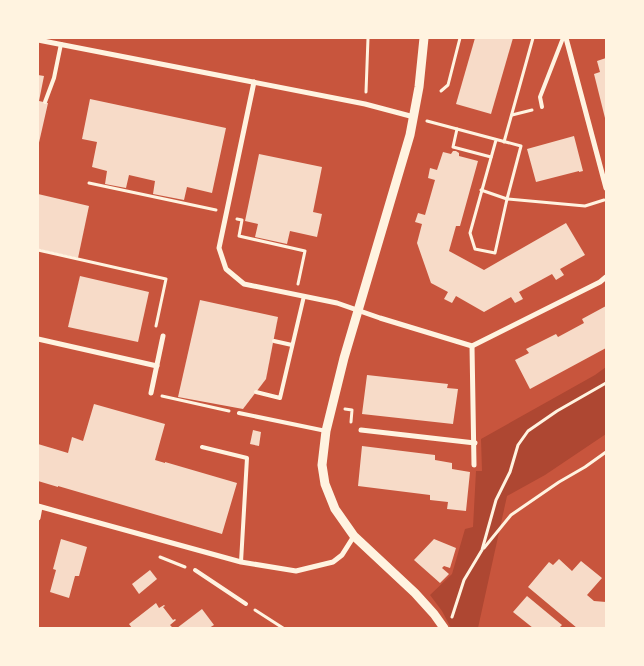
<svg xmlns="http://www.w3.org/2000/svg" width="644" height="666" font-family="'Nunito Sans',sans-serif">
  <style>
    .green { fill: #ae4732 }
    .building { fill: #f7dbc8 }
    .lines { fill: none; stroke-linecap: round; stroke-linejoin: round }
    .path { stroke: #fff3e0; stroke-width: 3 }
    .service { stroke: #fff3e0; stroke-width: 4 }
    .minor { stroke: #fff3e0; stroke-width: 5 }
    .tertiary { stroke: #fff3e0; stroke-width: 9 }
  </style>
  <rect width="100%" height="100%" fill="#c8553d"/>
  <path class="green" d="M606,367V434L545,475L507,496L478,628H451L442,611L430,595L452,574L465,529L473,527L476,471H482L481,439L595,375Z"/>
  <g class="building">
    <path d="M475,38H513L491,114L456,104Z"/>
    <path d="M606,58V122L594,74L600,72L597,61Z"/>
    <path d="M38,75L44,76L39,101L48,103L38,147Z"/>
    <path d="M90,99L226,128L212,193L187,187L184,200L153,194L155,181L129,175L126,188L105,184L107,171L92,167L97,142L82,139Z"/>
    <path d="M574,136L583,171L579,172V171L536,182L527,149Z"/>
    <path d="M453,151H456L459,153V156L478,161L460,226H456L449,251L484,270L566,223L585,255L560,269L564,275L556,280L552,274L519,292L523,299L515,303L511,297L484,312L456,296L452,303L444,299L448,292L431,283L417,243L422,224L415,222L418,213L425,215L435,180L428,178L430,168L437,170L443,152L451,154Z"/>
    <path d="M259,154L322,167L313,212L322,214L317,237L290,231L287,244L255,237L258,224L245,221Z"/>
    <path d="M38,194L89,206L78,258L38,249Z"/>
    <path d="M80,276L149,292L138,342L68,327Z"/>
    <path d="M200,300L278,317L266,379L243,409L178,397Z"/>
    <path d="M606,306V348L530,389L515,360L529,353L526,349L556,334L558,337L584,323L582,319Z"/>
    <path d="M367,375L448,384L447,388L458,389L453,424L362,414Z"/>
    <path d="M94,404L165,424L155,460L165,463V462L237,483L222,534L58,486V487L38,481V444L68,453L72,437L83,441Z"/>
    <path d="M253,430L261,432L259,446L250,444Z"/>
    <path d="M362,446L435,455V460L452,463V469L470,472L466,511L447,509L448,502L430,500V495L358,486Z"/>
    <path d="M61,539L87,547L79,576H75L69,598L50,592L56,570L53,569Z"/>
    <path d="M434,539L456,548L450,568L444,566L442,568L449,574L440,583L414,560Z"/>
    <path d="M559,559L572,571L581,561L602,578L587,595L594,601L606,602V628H577L528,587L549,562L553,565Z"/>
    <path d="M150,570L157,579L139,594L132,584Z"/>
    <path d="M527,596L562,625L559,628H533L513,612Z"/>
    <path d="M156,603L159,608L164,605L165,606L163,607L173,620L175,619L176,620L170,625L173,628H132L129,624Z"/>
    <path d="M202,609L214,625L209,628H177Z"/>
  </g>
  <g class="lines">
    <g class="path">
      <path d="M441,91L448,85L460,38"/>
      <path d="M366,92L368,38"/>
      <path d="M512,115L532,110"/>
      <path d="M427,121L521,146L507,199L495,253L475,249L470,233L496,140"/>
      <path d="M457,129L453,147L491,157"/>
      <path d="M504,142L533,38"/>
      <path d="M89,183L216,210"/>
      <path d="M481,190L507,199L585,206L604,200"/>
      <path d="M237,219L242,220L239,236L305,251L298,284"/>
      <path d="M38,250L166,279L156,326"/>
      <path d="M162,396L229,411"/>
      <path d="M345,409L352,410L351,422"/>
      <path d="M484,548L511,515L559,482L585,467L606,452"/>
      <path d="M160,557L185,567"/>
      <path d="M255,610L283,628"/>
      <path d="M452,617L464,580L482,550L496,500L510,472L518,445L528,431L557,411L606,383"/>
    </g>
    <g class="service">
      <path d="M45,102L54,78L61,44"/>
      <path d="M542,107L540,97L563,38"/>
      <path d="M274,341L292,345"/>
      <path d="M256,392L280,398L304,296"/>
      <path d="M239,413L326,431"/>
      <path d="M202,447L247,458L241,562"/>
      <path d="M195,570L246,604"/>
    </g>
    <g class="minor">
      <path d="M566,38L606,188"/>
      <path d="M38,40L365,104L414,117"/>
      <path d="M254,82L219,248L226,269L244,284L337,303L380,318L472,346L600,282L606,277"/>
      <path d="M38,339L157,366"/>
      <path d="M472,346L474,465"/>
      <path d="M151,393L163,336"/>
      <path d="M361,430L475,443"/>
      <path d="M38,506L241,562L296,571L333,562L342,555L354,536"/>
      <path d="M38,518L40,507"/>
    </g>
    <path class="tertiary" d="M424,38L419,87L410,135L344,358L326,431L322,465L325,484L335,509L354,536L415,593L434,614L444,628"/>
  </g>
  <rect width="644" height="666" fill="none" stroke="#fff3e0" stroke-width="78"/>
</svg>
